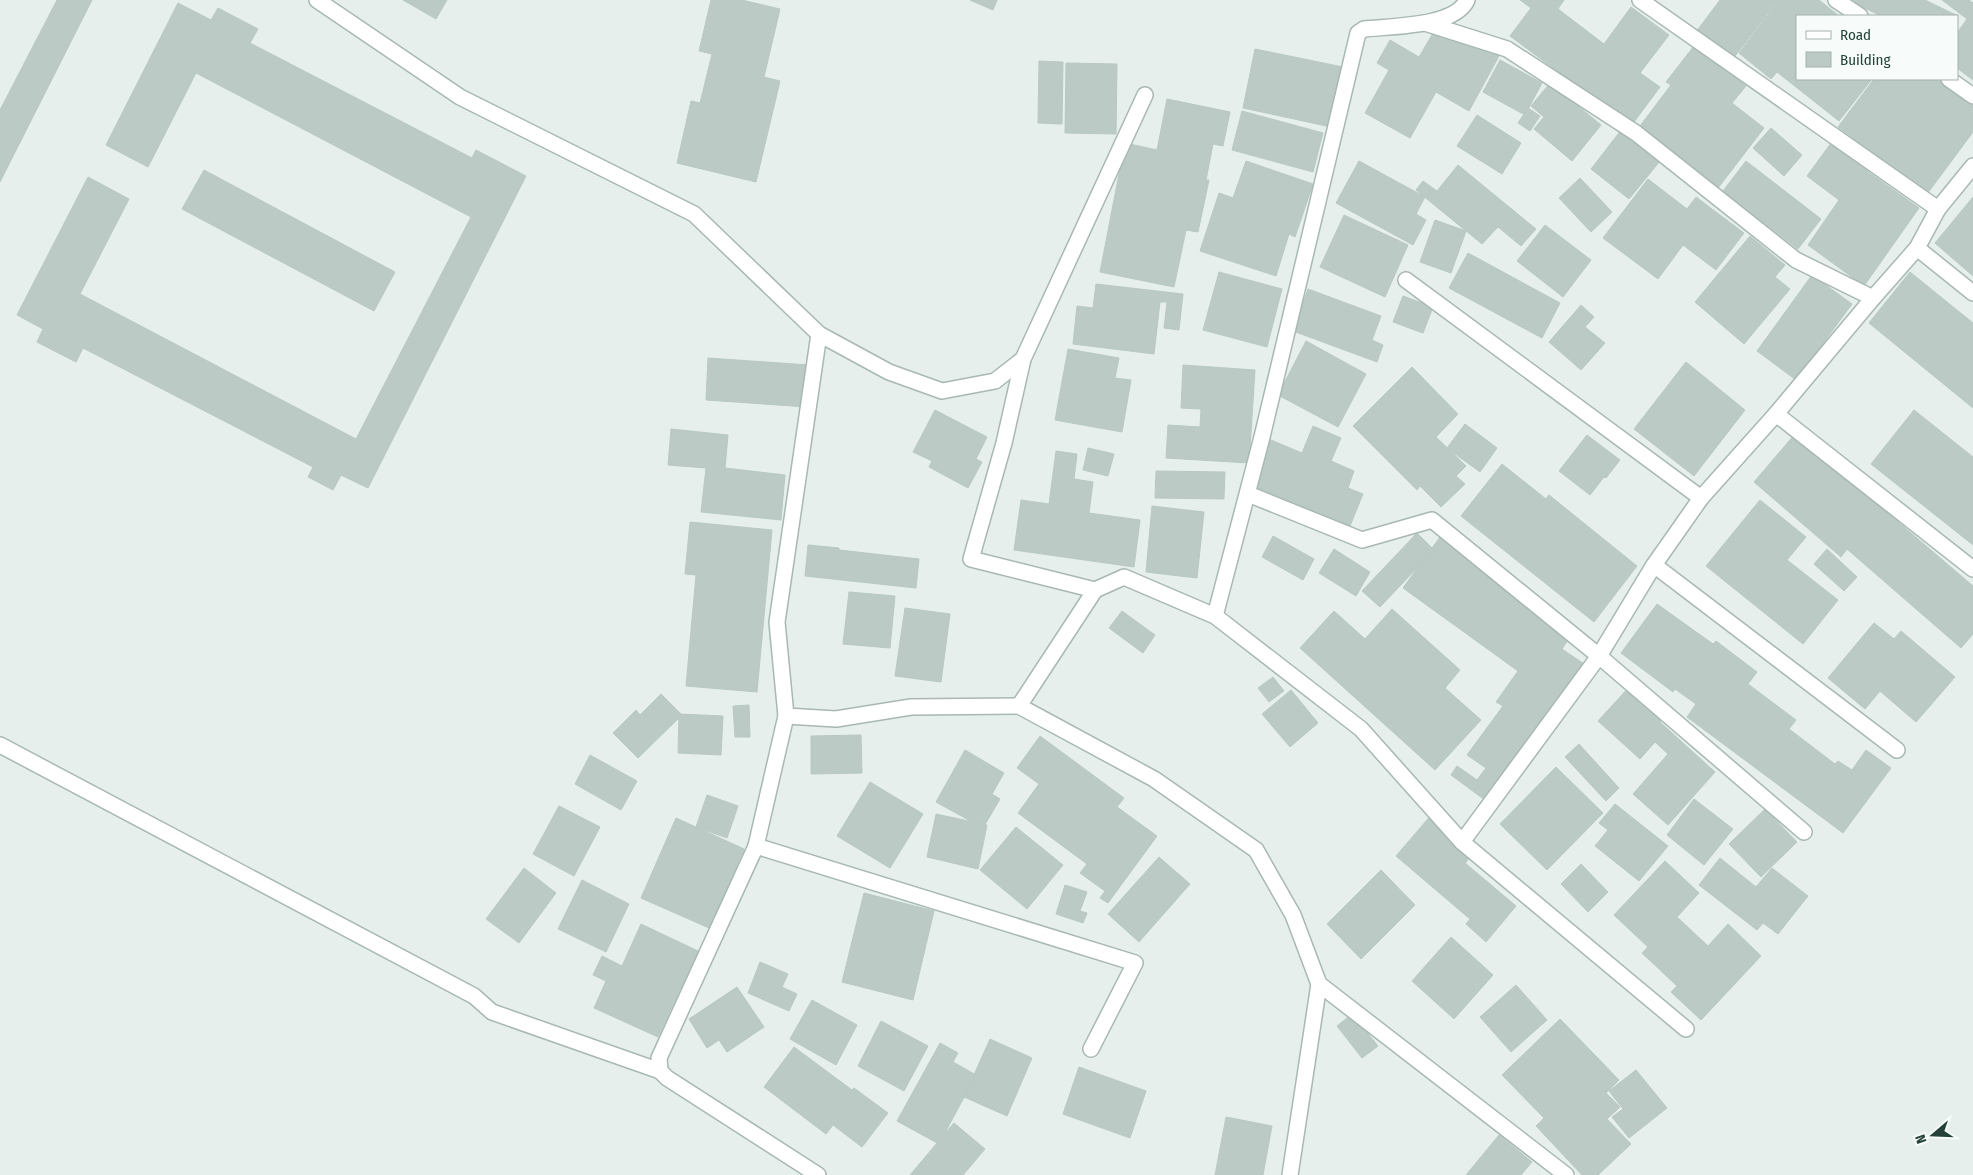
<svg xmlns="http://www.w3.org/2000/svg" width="1973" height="1175" font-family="'Fira Sans Condensed',sans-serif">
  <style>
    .building { fill: #bbcac4; stroke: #b8c9c2 }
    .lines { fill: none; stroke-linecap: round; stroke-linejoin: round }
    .minor-casing { stroke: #a8b8b2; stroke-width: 18 }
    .minor { stroke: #fff; stroke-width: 15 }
  </style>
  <rect width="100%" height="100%" fill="#e6efeb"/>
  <g class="building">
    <path d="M57,0H92L0,182V110Z"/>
    <path d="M403,0H447L436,19Z"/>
    <path d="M711,0H742L780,9L764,77L780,81L756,182L677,163L691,101L700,103L712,54L699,51Z"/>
    <path d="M970,0H997L993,10Z"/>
    <path d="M1520,0H1564L1558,9L1604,44L1631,7L1669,35L1640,73L1660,87L1631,126L1510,36L1531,8Z"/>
    <path d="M1720,0H1778L1732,60L1696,32Z"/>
    <path d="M1779,0H1819L1839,16H1797V79H1872L1839,121L1777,72L1771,79L1739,53Z"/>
    <path d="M1854,0H1925L1958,16L1957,19V16H1881L1853,2Z"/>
    <path d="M1942,0H1969L1973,3V80L1957,68V33L1967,19Z"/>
    <path d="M178,3L211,20L218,8L258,29L250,43L472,158L476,150L526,176L368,488L341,475L333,490L308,477L313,467L83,348L76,362L37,342L43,329L17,315L88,177L129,199L80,294L356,439L471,217L196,73L148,167L106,145Z"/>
    <path d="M1439,23L1499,56L1469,111L1436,92L1410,138L1365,113L1389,70L1377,63L1390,40L1419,57Z"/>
    <path d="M1694,46L1746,86L1732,103L1764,128L1715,192L1671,158L1675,153L1640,126L1671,85L1666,82Z"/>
    <path d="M1255,49L1343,67L1331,127L1243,108Z"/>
    <path d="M1500,60L1542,83L1525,115L1483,92Z"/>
    <path d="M1039,61L1063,62L1062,124L1038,123Z"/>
    <path d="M1066,63L1117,64L1116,134L1065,133Z"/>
    <path d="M1874,79H1937L1973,106V132L1927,194L1838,127Z"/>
    <path d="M1550,83L1601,125L1572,161L1534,129L1544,117L1531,106Z"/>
    <path d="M1167,99L1230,112L1223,146L1213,144L1206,180H1209L1198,232L1186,230L1174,287L1100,272L1125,143L1157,150Z"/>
    <path d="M1528,108L1540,116L1530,131L1518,123Z"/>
    <path d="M1242,111L1323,133L1313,172L1232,150Z"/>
    <path d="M1477,115L1521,143L1502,174L1457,146Z"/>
    <path d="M1771,128L1802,155L1784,176L1753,148Z"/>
    <path d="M1622,129L1660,161L1629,199L1591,169Z"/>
    <path d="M1834,139L1871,166L1867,171L1919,208L1864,286L1808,245L1839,200L1807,176Z"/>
    <path d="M1246,161L1313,184L1295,237L1289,234L1276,276L1200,251L1219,193L1233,198Z"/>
    <path d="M1359,161L1425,197L1416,214L1426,220L1413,245L1336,203Z"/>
    <path d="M1746,161L1821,219L1798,249L1723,191Z"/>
    <path d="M1458,165L1536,229L1521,246L1498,227L1482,244L1416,190L1423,181L1437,191Z"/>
    <path d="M204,170L395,272L374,311L182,209Z"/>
    <path d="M1580,178L1612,212L1591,232L1559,198Z"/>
    <path d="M1648,179L1687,209L1696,197L1744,233L1716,270L1683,245L1658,279L1603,238Z"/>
    <path d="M1973,197V276L1935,243Z"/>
    <path d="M1344,215L1408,245L1385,297L1320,267Z"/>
    <path d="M1435,220L1466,231L1451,273L1420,262Z"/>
    <path d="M1545,225L1591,260L1563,297L1517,261Z"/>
    <path d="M1750,236L1785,265L1775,277L1790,289L1744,344L1695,302Z"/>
    <path d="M1468,253L1560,303L1542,338L1449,288Z"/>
    <path d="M1219,272L1282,289L1267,347L1203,330Z"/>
    <path d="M1910,272L1973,323V408L1869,323Z"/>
    <path d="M1812,275L1852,304L1796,380L1757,351Z"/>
    <path d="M1096,284L1183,294L1179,330L1164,328L1167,302H1160L1154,354L1073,344L1077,306L1093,308Z"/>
    <path d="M1308,289L1381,316L1372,340L1383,345L1377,362L1293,331Z"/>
    <path d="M1403,296L1433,307L1423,333L1393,322Z"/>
    <path d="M1581,305L1594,317L1585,327L1605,343L1581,370L1549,342Z"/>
    <path d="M1306,341L1366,374L1338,427L1278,395Z"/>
    <path d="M1068,349L1119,358L1115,378L1131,380L1122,432L1055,420Z"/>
    <path d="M708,358L809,365L807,407L706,400Z"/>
    <path d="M1686,362L1745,410L1694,476L1634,429Z"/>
    <path d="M1183,365L1255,370L1249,463L1166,458L1168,425L1200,427L1201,409L1181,408Z"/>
    <path d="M1412,367L1458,414L1436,437L1466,466L1456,476L1465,484L1441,507L1420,486L1417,490L1353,426Z"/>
    <path d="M935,410L987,437L976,459L982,462L968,488L929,467L932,461L913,452Z"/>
    <path d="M1914,410L1973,457V545L1871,464Z"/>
    <path d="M1465,424L1497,448L1480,472L1447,448Z"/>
    <path d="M1313,426L1341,438L1331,461L1354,471L1348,488L1363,494L1350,526L1252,486L1271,440L1302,453Z"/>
    <path d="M671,429L728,435L725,468L785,475L781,520L701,512L706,468L668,465Z"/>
    <path d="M1795,434L1973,586V634L1961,648L1847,549L1841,557L1754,482Z"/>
    <path d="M1587,435L1620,460L1606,478L1604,477L1590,495L1559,471Z"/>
    <path d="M1088,448L1114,454L1108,476L1083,470Z"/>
    <path d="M1056,451L1077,454L1074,479L1093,482L1089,513L1140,520L1134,567L1014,550L1021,500L1049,504Z"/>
    <path d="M1502,464L1546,499L1549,495L1637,566L1594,622L1461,516Z"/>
    <path d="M1156,471L1225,472L1224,499L1155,498Z"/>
    <path d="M1760,500L1806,537L1787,560L1838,600L1803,644L1706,566Z"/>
    <path d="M1152,506L1204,512L1197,578L1146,572Z"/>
    <path d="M690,522L772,530L757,692L686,686L696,575L685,574Z"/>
    <path d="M1417,533L1434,550L1380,607L1362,591Z"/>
    <path d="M1273,536L1314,559L1303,580L1262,557Z"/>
    <path d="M1440,537L1519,594L1571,635L1562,649L1587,666L1489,803L1451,775L1457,766L1477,780L1486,768L1467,755L1503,706L1496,702L1518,671L1403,588Z"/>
    <path d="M808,545L839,548V550L919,559L916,588L805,576Z"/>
    <path d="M1334,549L1370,572L1356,596L1319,573Z"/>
    <path d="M1827,549L1857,577L1844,591L1814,564Z"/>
    <path d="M849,592L895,596L890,648L843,644Z"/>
    <path d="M1657,604L1713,644L1716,641L1757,672L1748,684L1796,720L1789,729L1835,764L1838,761L1852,770L1866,750L1891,768L1843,833L1687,717L1696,704L1675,689L1673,692L1621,653Z"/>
    <path d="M905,608L950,614L941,682L895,676Z"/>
    <path d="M1392,609L1460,670L1445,688L1481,720L1435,770L1300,648L1334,611L1365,639Z"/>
    <path d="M1122,611L1155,635L1143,653L1109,628Z"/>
    <path d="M1874,623L1894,639L1901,631L1955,677L1916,722L1880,691L1865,709L1828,678Z"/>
    <path d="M1273,677L1284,691L1269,702L1258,688Z"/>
    <path d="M1631,685L1666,716L1660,722L1715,772L1668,825L1633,794L1668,754L1655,742L1640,759L1598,721Z"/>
    <path d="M1291,690L1318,723L1290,747L1262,714Z"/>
    <path d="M661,694L682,715L638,758L613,733L636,710L640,715Z"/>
    <path d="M749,705L750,737H735L733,706Z"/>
    <path d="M679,714L723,716L721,755L678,753Z"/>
    <path d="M861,735L862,773L811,774V736Z"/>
    <path d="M1040,736L1124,798L1117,807L1157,836L1108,903L1100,898L1105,891L1080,873L1087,864L1018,813L1039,784L1017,768Z"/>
    <path d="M1579,744L1619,788L1606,801L1565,757Z"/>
    <path d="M965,750L1004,773L992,794L1000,799L983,828L936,802Z"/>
    <path d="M590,755L637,781L621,810L575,784Z"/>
    <path d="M1556,767L1603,813L1547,870L1500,824Z"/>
    <path d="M870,782L923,814L890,868L837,836Z"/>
    <path d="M707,795L738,806L727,838L696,827Z"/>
    <path d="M1694,799L1733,829L1704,865L1667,835Z"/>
    <path d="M1615,804L1668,846L1639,881L1595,846L1608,830L1599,823Z"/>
    <path d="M559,806L600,827L574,876L533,854Z"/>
    <path d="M1765,809L1797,842L1761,877L1729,844Z"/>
    <path d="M1433,813L1476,850L1465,863L1516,906L1486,942L1466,924L1470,919L1396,856Z"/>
    <path d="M936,814L987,825L978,869L927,857Z"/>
    <path d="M676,818L744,849L709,928L641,898Z"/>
    <path d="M1016,827L1063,865L1027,909L980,870Z"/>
    <path d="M1159,857L1190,884L1139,942L1108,914Z"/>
    <path d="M1720,858L1756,887L1772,868L1808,896L1778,934L1763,923L1757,930L1699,885Z"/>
    <path d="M1665,861L1699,893L1677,917L1708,946L1728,924L1761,956L1701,1020L1671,992L1677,986L1642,953L1648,947L1614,915Z"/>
    <path d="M1581,864L1608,892L1588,912L1561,884Z"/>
    <path d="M524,868L556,893L519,943L486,919Z"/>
    <path d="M1381,870L1415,905L1361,959L1327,924Z"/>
    <path d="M582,880L629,904L606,952L558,929Z"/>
    <path d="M1065,885L1087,892L1080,911L1087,913L1083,923L1056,914Z"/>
    <path d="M864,893L934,911L913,1000L842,982Z"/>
    <path d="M641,924L698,951L658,1037L594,1008L606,981L593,975L602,956L622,966Z"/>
    <path d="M1451,937L1493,975L1454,1019L1412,981Z"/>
    <path d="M760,962L788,974L782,987L797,994L789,1011L748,993Z"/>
    <path d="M1516,985L1547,1020L1511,1052L1480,1017Z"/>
    <path d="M737,987L764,1027L727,1052L719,1040L707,1048L689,1019Z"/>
    <path d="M812,1000L857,1025L836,1065L790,1039Z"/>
    <path d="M1352,1014L1378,1046L1362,1058L1337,1026Z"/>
    <path d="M1560,1019L1619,1080L1606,1093L1620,1107L1607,1119L1631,1144L1598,1175H1582L1536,1126L1544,1118L1502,1075Z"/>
    <path d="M881,1021L928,1046L904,1091L858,1066Z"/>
    <path d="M990,1039L1032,1058L1007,1116L964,1097Z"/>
    <path d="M940,1043L958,1053L953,1062L976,1075L939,1144L897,1121Z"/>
    <path d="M794,1047L852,1090L854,1088L888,1113L862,1147L833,1125L826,1134L764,1087Z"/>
    <path d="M1079,1067L1146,1091L1130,1138L1063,1114Z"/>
    <path d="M1636,1070L1667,1108L1629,1138L1612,1117L1623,1109L1609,1091Z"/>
    <path d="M1226,1117L1272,1126L1263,1175H1215Z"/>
    <path d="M954,1123L985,1149L963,1175H910Z"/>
    <path d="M1499,1135L1532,1162L1521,1175H1466Z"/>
  </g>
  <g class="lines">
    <defs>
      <g id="minor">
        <path d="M317,0L460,97L694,214L819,334L889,372L942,391L995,381L1023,359L1145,95"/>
        <path d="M1640,0L1938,209"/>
        <path d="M1836,0L1860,16"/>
        <path d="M1425,23L1507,49L1636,133L1796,260L1873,298"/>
        <path d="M1949,79L1973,96"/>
        <path d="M1917,248L1973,293"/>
        <path d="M1406,280L1701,498"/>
        <path d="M819,334L777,622L786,716L836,719L911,707L1019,706"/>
        <path d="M1023,359L1004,443L971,559L1095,590"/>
        <path d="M1776,414L1973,569"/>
        <path d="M1248,494L1362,540L1432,520L1599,656L1804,832"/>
        <path d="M1654,565L1897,750"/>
        <path d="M1215,616L1262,437L1358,33L1364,29C1391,26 1455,27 1467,0"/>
        <path d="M786,716L756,846L659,1058L660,1071L667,1078L818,1175"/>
        <path d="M0,745L474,996L492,1012L660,1071"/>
        <path d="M1462,842L1599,656L1654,565L1701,498L1776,414L1873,298L1917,248L1938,209L1973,166"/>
        <path d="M756,846L1135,963L1091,1049"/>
        <path d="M1290,1175L1319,984"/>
        <path d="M1566,1175L1319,984L1293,915L1256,850L1154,779L1019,706L1095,590L1124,577L1215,616L1361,729L1462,842L1686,1029"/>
      </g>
    </defs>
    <use href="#minor" class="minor-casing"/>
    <use href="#minor" class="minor"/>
  </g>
  <rect x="1796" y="15" width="162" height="65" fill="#f7fbf9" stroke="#a3b1ad"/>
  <rect x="1806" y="31" width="25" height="8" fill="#ffffff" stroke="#a3b1ad"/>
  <text x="1840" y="40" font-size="15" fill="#24423a">Road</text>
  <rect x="1806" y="52" width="25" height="15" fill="#bbcac4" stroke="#a3b1ad"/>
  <text x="1840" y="65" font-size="15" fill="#24423a">Building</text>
  <g transform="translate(1933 1135) rotate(251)" stroke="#f7fbf9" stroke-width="4" paint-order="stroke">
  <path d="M0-4L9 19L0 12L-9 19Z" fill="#24423a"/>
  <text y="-8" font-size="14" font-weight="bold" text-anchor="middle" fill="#24423a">N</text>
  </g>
</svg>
